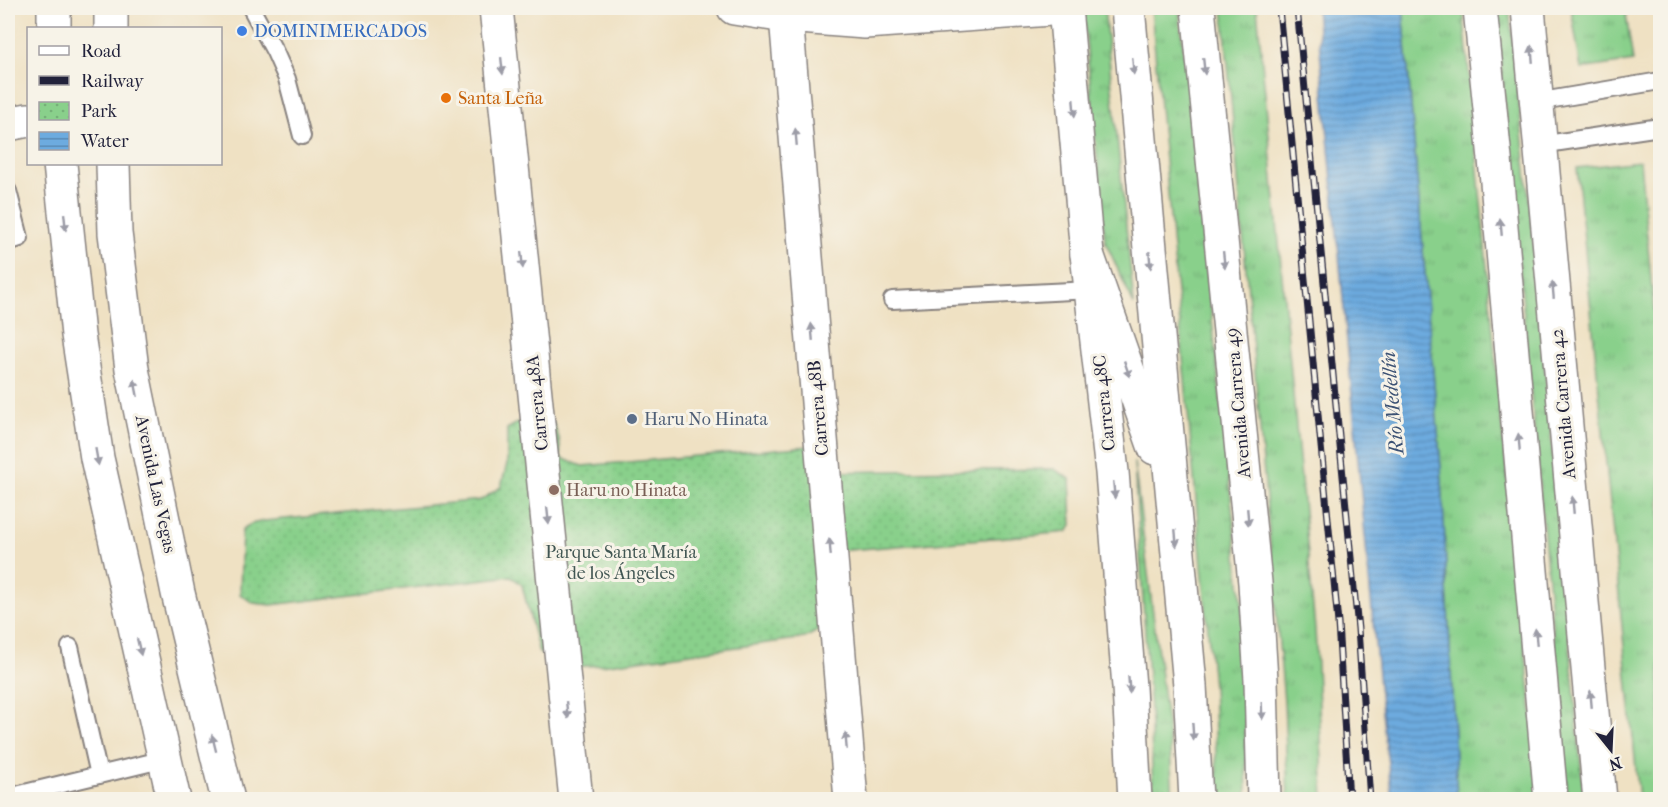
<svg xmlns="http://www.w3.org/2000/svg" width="1668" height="807" font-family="'IM FELL French Canon',serif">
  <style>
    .grass { fill: url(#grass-tufts); stroke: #567963; stroke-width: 1.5 }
    .park { fill: url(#park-dots); stroke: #567963; stroke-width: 1.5 }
    .water { fill: url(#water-rules); stroke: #48668d; stroke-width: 1.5 }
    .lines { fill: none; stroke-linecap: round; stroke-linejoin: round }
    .service-casing { stroke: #88827f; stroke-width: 20 }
    .minor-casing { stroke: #88827f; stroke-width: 36 }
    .primary-casing { stroke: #88827f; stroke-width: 36 }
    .trunk-casing { stroke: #88827f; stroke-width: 36 }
    .service { stroke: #fff; stroke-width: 16 }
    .minor { stroke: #fff; stroke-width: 33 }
    .primary { stroke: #fff; stroke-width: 33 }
    .trunk { stroke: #fff; stroke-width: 33 }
    .rail-casing { stroke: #22223b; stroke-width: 7 }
    .rail { stroke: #f7f3e8; stroke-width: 4.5; stroke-dasharray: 14; stroke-linecap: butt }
    .oneway { fill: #9c9ca7 }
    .shop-dot { fill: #3f7fe0; stroke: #f7f3e8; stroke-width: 2 }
    .food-dot { fill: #e8710a; stroke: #f7f3e8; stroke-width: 2 }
    .service-dot { fill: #5c6f8a; stroke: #f7f3e8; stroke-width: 2 }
    .education-dot { fill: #8d6e63; stroke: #f7f3e8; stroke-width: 2 }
    .labels { text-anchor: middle; stroke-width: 6; stroke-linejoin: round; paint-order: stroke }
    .shop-label { font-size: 18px; fill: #366cbe; stroke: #f7f3e8; text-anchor: start }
    .food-label { font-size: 18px; fill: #c56008; stroke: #f7f3e8; text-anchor: start }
    .street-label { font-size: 18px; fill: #22223b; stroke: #f7f3e8 }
    .service-label { font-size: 18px; fill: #4e5e75; stroke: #f7f3e8; text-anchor: start }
    .education-label { font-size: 18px; fill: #785e54; stroke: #f7f3e8; text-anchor: start }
    .park-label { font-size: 18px; fill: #415653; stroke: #f7f3e8 }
    .water-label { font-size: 20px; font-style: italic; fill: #3c5274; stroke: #f7f3e8 }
  </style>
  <defs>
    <pattern id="grass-tufts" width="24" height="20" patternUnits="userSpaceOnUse" patternTransform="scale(1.5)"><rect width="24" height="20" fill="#89d08b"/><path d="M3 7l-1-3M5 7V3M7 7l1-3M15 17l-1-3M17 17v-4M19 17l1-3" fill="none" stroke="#76b279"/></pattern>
    <pattern id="park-dots" width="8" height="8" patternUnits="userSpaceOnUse" patternTransform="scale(1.5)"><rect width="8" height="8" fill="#89d08b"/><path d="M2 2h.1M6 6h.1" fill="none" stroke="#76b279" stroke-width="1.8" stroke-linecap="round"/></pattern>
    <pattern id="water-rules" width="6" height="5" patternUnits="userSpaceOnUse" patternTransform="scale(1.5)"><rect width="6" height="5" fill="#6dabdf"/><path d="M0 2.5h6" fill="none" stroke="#598bb6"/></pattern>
  </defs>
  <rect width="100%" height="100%" fill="#f7f3e8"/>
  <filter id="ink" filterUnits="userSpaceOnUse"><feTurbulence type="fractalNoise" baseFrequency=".0167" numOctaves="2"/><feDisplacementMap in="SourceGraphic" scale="12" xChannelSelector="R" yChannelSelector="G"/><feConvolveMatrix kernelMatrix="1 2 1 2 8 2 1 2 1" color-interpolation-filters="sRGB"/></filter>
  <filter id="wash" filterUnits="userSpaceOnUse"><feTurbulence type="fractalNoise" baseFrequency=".008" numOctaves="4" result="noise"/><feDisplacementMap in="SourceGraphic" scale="24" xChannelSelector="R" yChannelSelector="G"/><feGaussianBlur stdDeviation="1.35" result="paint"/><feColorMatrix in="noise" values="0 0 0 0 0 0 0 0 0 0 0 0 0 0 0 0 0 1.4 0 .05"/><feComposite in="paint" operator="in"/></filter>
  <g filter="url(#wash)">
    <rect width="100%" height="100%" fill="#efe1c3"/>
    <g class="grass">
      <path d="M1083,8H1104L1134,305L1105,241Z"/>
      <path d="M1151,8H1179L1242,602L1247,799H1218L1213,686Z"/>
      <path d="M1223,8H1257L1315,629L1324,799H1288L1284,701Z"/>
      <path d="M1403,8H1463L1500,409L1541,799H1457L1442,480Z"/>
      <path d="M1496,8H1509L1532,228L1584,799H1568Z"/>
      <path d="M1571,8H1625L1633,61L1581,69Z"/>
      <path d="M1640,161L1660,377V800L1639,799L1577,168Z"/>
      <path d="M1134,462L1170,748L1173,799H1153L1151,724Z"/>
    </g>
    <path class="park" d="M526,418L553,423L559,438L561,458L582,466L810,446L819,472L1054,469L1070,479L1072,525L1067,532L1058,533L824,552L825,618L819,630L805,638L601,665L573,667L539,653L522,585L511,576L271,605L253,603L240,594L242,529L251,524L264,521L481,500L501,487L507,464V429Z"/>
    <path class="water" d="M1316,8H1403L1442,480L1457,799H1392L1379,686Z"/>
  </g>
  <g filter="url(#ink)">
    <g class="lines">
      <defs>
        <g id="service">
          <path d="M251,8L275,52L287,79L302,136"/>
          <path d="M1536,102L1660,81"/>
          <path d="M1540,145L1660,127"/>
          <path d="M8,191L20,238L8,242"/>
          <path d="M892,300L1091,290"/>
          <path d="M70,647L99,775"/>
          <path d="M8,797L165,759"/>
        </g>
        <g id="minor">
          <path d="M496,8L576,800"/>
          <path d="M734,8L786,16L865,22L1065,8"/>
          <path d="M1065,8L1087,254L1112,472L1129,687L1135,800"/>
          <path d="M786,16L851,800"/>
          <path d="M8,124L28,120"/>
        </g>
        <g id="primary">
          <path d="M54,8V28"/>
          <path d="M111,8V28"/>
          <path d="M60,164L78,335L97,458L174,800"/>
          <path d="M113,164L115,233L132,369L178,593L228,800"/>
        </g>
        <g id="trunk">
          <path d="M1128,8L1190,685L1196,800"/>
          <path d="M1198,8L1255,583L1261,680L1264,800"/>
          <path d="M1480,8L1495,159L1551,800"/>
          <path d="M1528,8L1600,800"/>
          <path d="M1087,254L1155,448"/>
        </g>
      </defs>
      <use href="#service" class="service-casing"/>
      <use href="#minor" class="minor-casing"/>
      <use href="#primary" class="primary-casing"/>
      <use href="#trunk" class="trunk-casing"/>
      <use href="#service" class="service"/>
      <use href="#minor" class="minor"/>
      <use href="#primary" class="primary"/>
      <use href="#trunk" class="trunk"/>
      <defs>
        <g id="rail">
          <path d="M1279,8L1338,623L1349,800"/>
          <path d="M1297,8L1358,629L1370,800"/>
        </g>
      </defs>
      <use href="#rail" class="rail-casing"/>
      <use href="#rail" class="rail"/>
    </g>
    <defs><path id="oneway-solid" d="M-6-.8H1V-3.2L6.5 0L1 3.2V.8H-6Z" transform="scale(1.5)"/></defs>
    <g class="oneway">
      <use href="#oneway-solid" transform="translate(1532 54) rotate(-95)"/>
      <use href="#oneway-solid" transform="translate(502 66) rotate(84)"/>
      <use href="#oneway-solid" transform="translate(1133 66) rotate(85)"/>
      <use href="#oneway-solid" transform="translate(1204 66) rotate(84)"/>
      <use href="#oneway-solid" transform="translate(1074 108) rotate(85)"/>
      <use href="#oneway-solid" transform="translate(796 137) rotate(-95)"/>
      <use href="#oneway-solid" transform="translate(65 222) rotate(84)"/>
      <use href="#oneway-solid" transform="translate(1501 227) rotate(-95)"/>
      <use href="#oneway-solid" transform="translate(522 260) rotate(84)"/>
      <use href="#oneway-solid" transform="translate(1150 260) rotate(85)"/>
      <use href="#oneway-solid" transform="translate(1224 260) rotate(84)"/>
      <use href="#oneway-solid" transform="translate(1553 290) rotate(-95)"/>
      <use href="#oneway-solid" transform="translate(812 332) rotate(-95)"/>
      <use href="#oneway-solid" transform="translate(1127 369) rotate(71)"/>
      <use href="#oneway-solid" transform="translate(136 388) rotate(-101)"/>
      <use href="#oneway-solid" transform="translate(1519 442) rotate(-95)"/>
      <use href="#oneway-solid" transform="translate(97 457) rotate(80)"/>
      <use href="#oneway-solid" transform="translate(1114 490) rotate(85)"/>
      <use href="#oneway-solid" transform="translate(1573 505) rotate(-95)"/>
      <use href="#oneway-solid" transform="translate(548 516) rotate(84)"/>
      <use href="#oneway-solid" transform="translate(1248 517) rotate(85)"/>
      <use href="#oneway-solid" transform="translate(1176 538) rotate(85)"/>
      <use href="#oneway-solid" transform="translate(830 547) rotate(-95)"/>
      <use href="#oneway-solid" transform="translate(1536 637) rotate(-95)"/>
      <use href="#oneway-solid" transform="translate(139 647) rotate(77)"/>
      <use href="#oneway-solid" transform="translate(1129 685) rotate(86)"/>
      <use href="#oneway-solid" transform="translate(1591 699) rotate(-95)"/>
      <use href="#oneway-solid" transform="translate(567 710) rotate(84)"/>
      <use href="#oneway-solid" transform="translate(1262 711) rotate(88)"/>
      <use href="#oneway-solid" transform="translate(1193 732) rotate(86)"/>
      <use href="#oneway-solid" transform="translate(846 741) rotate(-95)"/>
      <use href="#oneway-solid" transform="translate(214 743) rotate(-104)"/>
    </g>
  </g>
  <circle class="shop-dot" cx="242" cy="31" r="6"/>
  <circle class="food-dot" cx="446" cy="98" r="6"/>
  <circle class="service-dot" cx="632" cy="419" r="6"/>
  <circle class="education-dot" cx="554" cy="490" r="6"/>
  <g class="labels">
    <g class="shop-label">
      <text x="254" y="37">DOMINIMERCADOS</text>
    </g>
    <g class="food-label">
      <text x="458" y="104">Santa Leña</text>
    </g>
    <g class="street-label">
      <text transform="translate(537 403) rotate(-96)" y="6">Carrera 48A</text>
      <text transform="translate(1104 403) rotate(-96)" y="6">Carrera 48C</text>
      <text transform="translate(1238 403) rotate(-95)" y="6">Avenida Carrera 49</text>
      <text transform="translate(1563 404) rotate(-95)" y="6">Avenida Carrera 42</text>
      <text transform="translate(818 408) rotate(-95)" y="6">Carrera 48B</text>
      <text transform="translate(156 484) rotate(78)" y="6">Avenida Las Vegas</text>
    </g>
    <g class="service-label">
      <text x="644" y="425">Haru No Hinata</text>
    </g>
    <g class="education-label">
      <text x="566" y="496">Haru no Hinata</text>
    </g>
    <g class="park-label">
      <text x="621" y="558">Parque Santa María<tspan x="621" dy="21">de los Ángeles</tspan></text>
    </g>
    <g class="water-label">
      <text transform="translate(1392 403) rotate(-95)" y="7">Río Medellín</text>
    </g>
  </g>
  <rect width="1668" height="807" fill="none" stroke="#f7f3e8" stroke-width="30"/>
  <rect x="27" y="27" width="195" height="138" fill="#f7f3e8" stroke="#a29fa3" stroke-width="1.5"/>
  <rect x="39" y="46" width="30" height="9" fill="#ffffff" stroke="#a29fa3" stroke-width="1.5"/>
  <text x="81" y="57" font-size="18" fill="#22223b">Road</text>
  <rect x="39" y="76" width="30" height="9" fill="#22223b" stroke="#a29fa3" stroke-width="1.5"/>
  <text x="81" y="87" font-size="18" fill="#22223b">Railway</text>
  <rect x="39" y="102" width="30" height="18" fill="url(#park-dots)" stroke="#a29fa3" stroke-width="1.5"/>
  <text x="81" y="117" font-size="18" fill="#22223b">Park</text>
  <rect x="39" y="132" width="30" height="18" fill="url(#water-rules)" stroke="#a29fa3" stroke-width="1.5"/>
  <text x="81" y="147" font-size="18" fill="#22223b">Water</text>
  <g transform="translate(1611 750) rotate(162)" stroke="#f7f3e8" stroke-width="4.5" paint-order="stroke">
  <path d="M0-4.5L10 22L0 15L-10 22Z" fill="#22223b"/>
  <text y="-9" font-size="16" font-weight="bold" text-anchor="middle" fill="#22223b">N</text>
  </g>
</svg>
